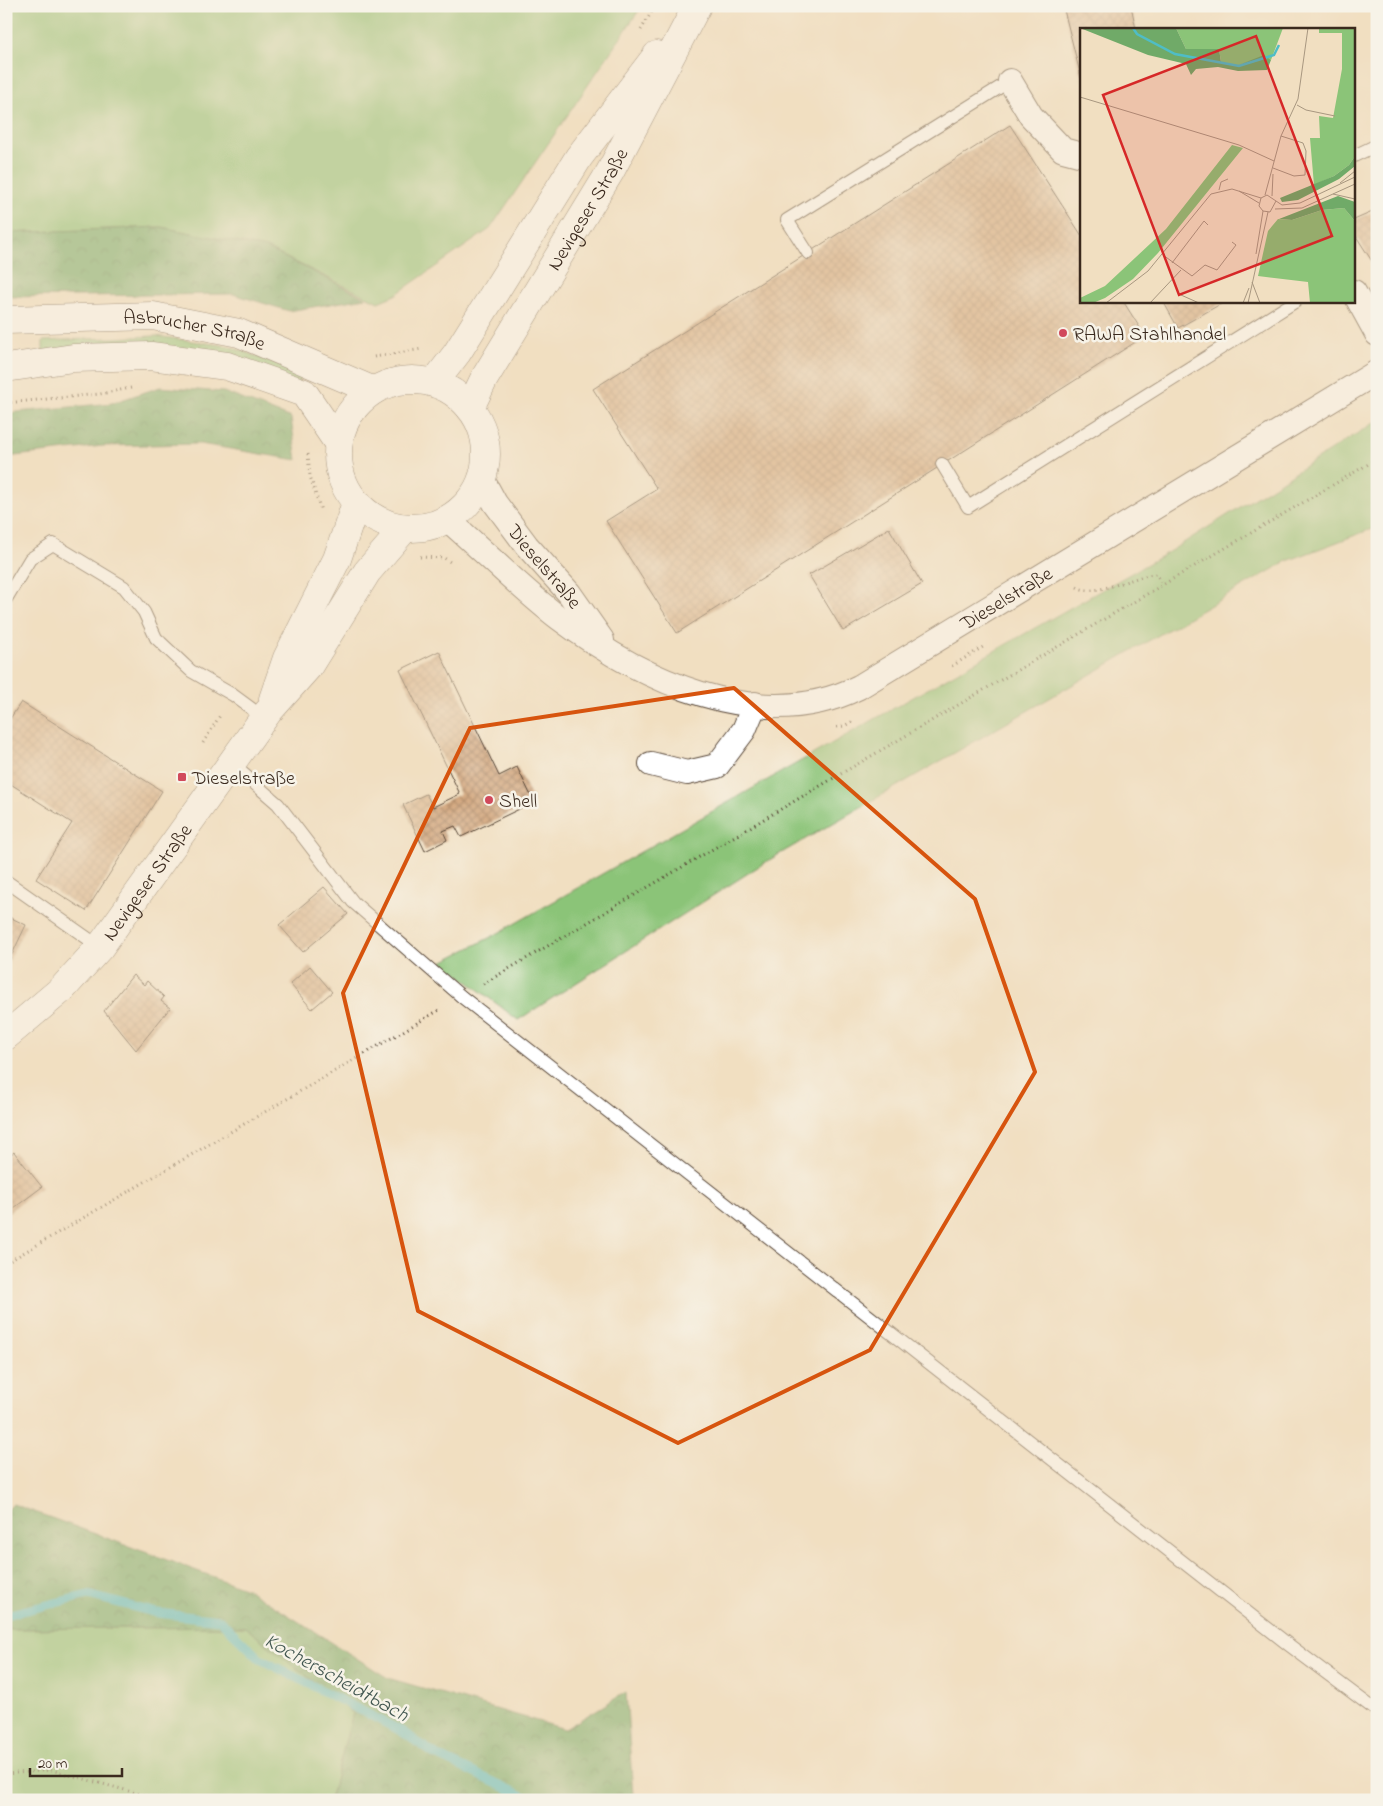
<svg xmlns="http://www.w3.org/2000/svg" width="1383" height="1806" font-family="'Indie Flower',sans-serif">
  <style>
    .green { fill: #8bc478; stroke: #63774b }
    .forest { fill: url(#forest-crowns); stroke: #566a43 }
    .lines { fill: none; stroke-linecap: round; stroke-linejoin: round }
    .stream { stroke: #4fbdc6; stroke-width: 9 }
    .building { fill: url(#building-cross-hatch) }
    .lane-casing { stroke: #564536; stroke-width: 14 }
    .street-casing { stroke: #564536; stroke-width: 26 }
    .secondary-casing { stroke: #564536; stroke-width: 29 }
    .path { stroke: #564536; stroke-width: 3; stroke-dasharray: 1 4; stroke-linecap: butt }
    .lane { stroke: #fff; stroke-width: 12 }
    .street { stroke: #fff; stroke-width: 24 }
    .secondary { stroke: #fff; stroke-width: 28 }
    .marked { fill: none; stroke: #d7540e; stroke-width: 4; stroke-linejoin: round }
    .poi-dot { fill: #d1495b; stroke: #f7f3e8; stroke-width: 2 }
    .labels { text-anchor: middle; stroke-width: 5; stroke-linejoin: round; paint-order: stroke }
    .street-label { font-size: 20px; fill: #3b2a1e; stroke: #f7f3e8 }
    .poi-label { font-size: 20px; fill: #3b2a1e; stroke: #f7f3e8; text-anchor: start }
    .water-label { font-size: 21px; font-style: italic; fill: #415650; stroke: #f7f3e8 }
    .inset-river { fill: none; stroke: #4fbdc6; stroke-width: 2.5 }
    .inset-road { fill: none; stroke: #a89780; stroke-width: 1 }
    .view { fill: #d62828; fill-opacity: 0.15; stroke: #d62828; stroke-width: 2.5 }
    .inset-edge { fill: none; stroke: #3b2a1e; stroke-width: 2.5 }
  </style>
  <defs>
    <pattern id="forest-crowns" width="20" height="18" patternUnits="userSpaceOnUse" patternTransform="scale(1.25)"><rect width="20" height="18" fill="#70aa68"/><path d="M2 6a3 3 0 1 1 6 0M12 15a3 3 0 1 1 6 0" fill="none" stroke="#5d8b55"/></pattern>
    <pattern id="building-cross-hatch" width="8" height="8" patternUnits="userSpaceOnUse" patternTransform="scale(1.25)"><rect width="8" height="8" fill="#d2a57c"/><path d="M0 0l8 8M0 8l8-8" fill="none" stroke="#ac8765"/></pattern>
  </defs>
  <rect width="100%" height="100%" fill="#f7f3e8"/>
  <filter id="ink" filterUnits="userSpaceOnUse"><feTurbulence type="fractalNoise" baseFrequency=".02" numOctaves="2"/><feDisplacementMap in="SourceGraphic" scale="10" xChannelSelector="R" yChannelSelector="G"/><feConvolveMatrix kernelMatrix="1 2 1 2 8 2 1 2 1" color-interpolation-filters="sRGB"/></filter>
  <filter id="wash" filterUnits="userSpaceOnUse"><feTurbulence type="fractalNoise" baseFrequency=".0096" numOctaves="4" result="noise"/><feDisplacementMap in="SourceGraphic" scale="20" xChannelSelector="R" yChannelSelector="G"/><feGaussianBlur stdDeviation="1.12" result="paint"/><feColorMatrix in="noise" values="0 0 0 0 0 0 0 0 0 0 0 0 0 0 0 0 0 1.4 0 .05"/><feComposite in="paint" operator="in"/></filter>
  <g filter="url(#wash)">
    <rect width="100%" height="100%" fill="#f1dfc1"/>
    <g class="green">
      <path d="M6,6H642L490,229L395,295L378,302L266,248L161,227L6,233Z"/>
      <path d="M156,336L228,346L304,373L299,382L43,354V341Z"/>
      <path d="M1377,421V527L1287,561L764,863L518,1020L442,962L493,936L1172,550Z"/>
      <path d="M245,1627L353,1713L330,1800H6V1629Z"/>
    </g>
    <g class="forest">
      <path d="M161,227L266,248L366,298L289,311L233,294L6,297V233Z"/>
      <path d="M160,387L224,392L291,418L297,460L200,444L103,446L6,457V413L112,403Z"/>
      <path d="M13,1504L247,1589L388,1678L565,1729L626,1692L633,1795L638,1800H330L353,1713L245,1627L6,1629V1511Z"/>
    </g>
    <g class="lines">
      <path class="stream" d="M6,1615L88,1595L157,1613L220,1620L260,1659L401,1731L436,1755L532,1800"/>
    </g>
    <g id="blocks">
      <g class="building">
        <path d="M1063,6H1131L1136,29H1082V81Z"/>
        <path d="M1010,125L1082,236V301H1123L1145,336L677,633L606,521L657,489L593,389Z"/>
        <path d="M1377,210V269L1354,233V220Z"/>
        <path d="M1163,301H1226L1178,328Z"/>
        <path d="M889,528L922,584L843,631L809,575Z"/>
        <path d="M439,651L499,776L517,767L534,802L461,837L455,826L443,831L447,840L425,851L403,805L426,794L433,807L460,794L400,670Z"/>
        <path d="M21,702L162,791L86,911L36,879L72,823L6,781V725Z"/>
        <path d="M324,887L348,914L303,952L279,925Z"/>
        <path d="M7,916L26,925L6,967V918Z"/>
        <path d="M310,966L332,992L312,1009L290,984Z"/>
        <path d="M133,975L144,985L147,981L164,997L161,1001L170,1008L136,1050L104,1011Z"/>
        <path d="M6,1149L10,1155L14,1152L42,1187L6,1214Z"/>
      </g>
    </g>
  </g>
  <g filter="url(#ink)">
    <use href="#blocks" fill-opacity="0" stroke="#564536" stroke-width="1"/>
    <g class="lines">
      <defs>
        <g id="lane">
          <path d="M1354,156L1377,145"/>
          <path d="M808,253L787,220L1010,81"/>
          <path d="M942,464L968,507L1296,301"/>
          <path d="M6,599L30,559L53,544L124,587L144,612L156,638L191,671L233,695L264,718"/>
          <path d="M232,764L278,804L353,902L462,997L1289,1645L1377,1711"/>
          <path d="M6,881L100,947"/>
        </g>
        <g id="street">
          <path d="M1010,81L1031,116L1063,150L1082,155"/>
          <path d="M1354,292L1377,334"/>
          <path id="s1" d="M482,479L495,503L527,546L569,593L602,640"/>
          <path id="s2" d="M448,520C485,552 520,588 559,618C640,679 759,737 859,687L1377,372"/>
          <path d="M651,764L687,773L717,766L744,730L755,704"/>
        </g>
        <g id="secondary">
          <path id="s3" d="M6,320L153,316L239,333L372,390"/>
          <path d="M6,368L73,358L151,356L227,366L304,393L338,443"/>
          <circle cx="412" cy="454" r="74"/>
          <path d="M434,383L457,353L579,157L657,55"/>
          <path id="s4" d="M470,408L484,379L610,172L697,6"/>
          <path d="M273,699L287,658L337,559L356,503"/>
          <path id="s5" d="M6,1036L62,989L100,947L268,712L308,667L367,572L405,528"/>
        </g>
      </defs>
      <use href="#lane" class="lane-casing"/>
      <use href="#street" class="street-casing"/>
      <use href="#secondary" class="secondary-casing"/>
      <g class="path">
        <path d="M641,30L655,6"/>
        <path d="M374,357L422,349"/>
        <path d="M6,403L100,394L131,388"/>
        <path d="M308,454L310,476L321,511"/>
        <path d="M420,557L444,558L450,562"/>
        <path d="M1077,587C1096,598 1134,575 1156,574L1163,585"/>
        <path d="M952,666L983,647"/>
        <path d="M837,727L844,726L855,720"/>
        <path d="M203,743L221,714"/>
        <path d="M483,984L1377,459"/>
        <path d="M6,1263L441,1009"/>
        <path d="M6,1774L51,1770L162,1800"/>
      </g>
      <use href="#lane" class="lane"/>
      <use href="#street" class="street"/>
      <use href="#secondary" class="secondary"/>
    </g>
  </g>
  <path d="M0 0H1383V1806H0ZM734,688L975,899L1035,1072L870,1350L678,1443L418,1311L343,993L470,728Z" fill="#f1dfc1" fill-opacity=".55" fill-rule="evenodd"/>
  <path class="marked" d="M734,688L975,899L1035,1072L870,1350L678,1443L418,1311L343,993L470,728Z"/>
  <g class="poi-dot">
    <circle cx="1063" cy="333" r="5"/>
    <rect x="177" y="772" width="10" height="10" rx="2.5"/>
    <circle cx="489" cy="800" r="5"/>
  </g>
  <g class="labels">
    <g class="street-label">
      <text dy="7" stroke="none"><textPath href="#s4" startOffset="231">Nevigeser Straße</textPath></text>
      <text dy="7" stroke="none"><textPath href="#s3" startOffset="190">Asbrucher Straße</textPath></text>
      <text dy="7" stroke="none"><textPath href="#s1" startOffset="108">Dieselstraße</textPath></text>
      <text dy="7" stroke="none"><textPath href="#s2" startOffset="644">Dieselstraße</textPath></text>
      <text dy="7" stroke="none"><textPath href="#s5" startOffset="210">Nevigeser Straße</textPath></text>
    </g>
    <g class="poi-label">
      <text x="1073" y="340">RAWA Stahlhandel</text>
      <text x="192" y="784">Dieselstraße</text>
      <text x="499" y="807">Shell</text>
    </g>
    <g class="water-label">
      <text transform="translate(337 1677) rotate(29)" y="7">Kocherscheidtbach</text>
    </g>
  </g>
  <g transform="translate(1080 28)">
    <rect width="275" height="275" fill="#f1dfc1"/>
    <path d="M96,0H203L191,32L184,28L156,38L141,34L139,21H106ZM239,0H275V128L269,137L254,148L234,157L230,110H240L239,88L253,90L262,41V5H239ZM152,117L163,120L78,225L53,251L25,270L13,275H0V270L25,258L86,201ZM264,180L275,193V275H230L228,254L178,248L188,203L198,191L212,192L242,182Z" fill="#8bc478"/>
    <path d="M0,0H96L106,21H139L141,34L156,38L184,27L191,32L187,42L158,43L138,39L116,41L111,47L106,36L68,27ZM275,128V138L259,151L218,172L202,174L200,170L254,148L269,137ZM258,168L275,174V193L264,180L242,182L212,192L199,191Z" fill="#70aa68"/>
    <path class="inset-river" d="M53,0L57,6L95,26L159,38L194,27L199,17"/>
    <path class="inset-road" d="M0,69L159,117L194,133M217,77L226,82L255,88M193,140L214,148L225,147L226,123L223,115L201,108M260,155L275,143M139,162L141,154L148,151M159,163L179,175M253,166L275,171M185,167L201,108L218,71L228,0M192,168L193,146M196,173L190,184L183,183L179,178L181,170L187,167L202,177L220,175L275,149M195,181L222,180L275,156M176,226L183,183M83,227L112,248L125,237L137,242L156,217L152,214M92,235L124,193L128,197M172,254L180,275M101,267L119,275M26,275L68,243L131,166L152,161L181,170M70,275L101,242M163,275L169,260M168,275L188,184"/>
    <path class="view" d="M176,8L252,208L99,267L23,67Z"/>
    <rect width="275" height="275" class="inset-edge"/>
  </g>
  <rect width="1383" height="1806" fill="none" stroke="#f7f3e8" stroke-width="25"/>
  <path d="M30 1768v8h92v-8" fill="none" stroke="#3b2a1e" stroke-width="2.5"/>
  <text x="38" y="1768" font-size="15" fill="#3b2a1e" stroke="#f7f3e8" stroke-width="4" paint-order="stroke">20 m</text>
</svg>
